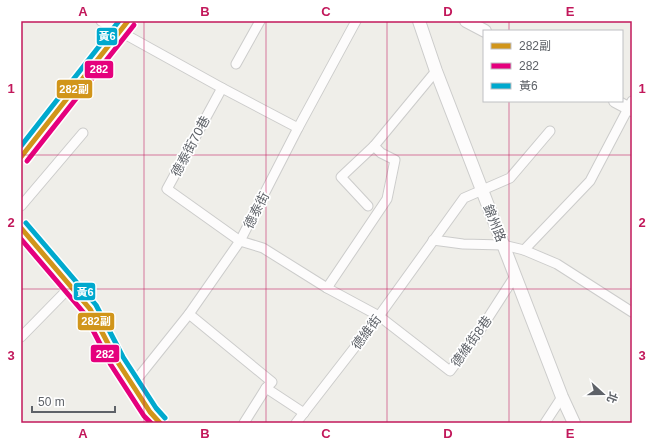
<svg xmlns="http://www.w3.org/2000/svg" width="653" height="444" font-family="Arial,'Noto Sans TC',sans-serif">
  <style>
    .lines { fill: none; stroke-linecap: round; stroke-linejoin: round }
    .minor-casing { stroke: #cccccb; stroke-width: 11 }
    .tertiary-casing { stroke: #cccccb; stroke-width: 14 }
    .minor { stroke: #fdfcfc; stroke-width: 9 }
    .tertiary { stroke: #fdfcfc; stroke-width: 12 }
    .bus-1-casing { stroke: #fff; stroke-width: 8 }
    .bus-2-casing { stroke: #fff; stroke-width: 8 }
    .bus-3-casing { stroke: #fff; stroke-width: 8 }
    .bus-1 { stroke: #d1951a; stroke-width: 5 }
    .bus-2 { stroke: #e5007d; stroke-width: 5 }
    .bus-3 { stroke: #00a9ce; stroke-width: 5 }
    .grid { fill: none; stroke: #c2185b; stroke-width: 1; stroke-opacity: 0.55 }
    .labels { text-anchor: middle; stroke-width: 3.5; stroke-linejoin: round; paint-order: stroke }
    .street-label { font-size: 13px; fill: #5e6268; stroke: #fff }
    .line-badge { stroke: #fff; stroke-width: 1.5 }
    .badge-label { font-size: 11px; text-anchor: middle; font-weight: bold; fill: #fff }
    .neatline { fill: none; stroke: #c2185b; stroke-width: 1.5 }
    .grid-label { font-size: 13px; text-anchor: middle; font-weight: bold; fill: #c2185b }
  </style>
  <rect width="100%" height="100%" fill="#efeee9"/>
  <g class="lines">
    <defs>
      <g id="minor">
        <path d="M101,21L222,88L298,128"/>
        <path d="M236,64L260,21"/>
        <path d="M222,88L167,189L240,241L263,248L327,288L379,316L450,371L477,335L515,276"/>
        <path d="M21,157L128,21"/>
        <path d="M21,206L83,133"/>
        <path d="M368,206L341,177L374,146L436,71"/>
        <path d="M433,240L463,244L503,245L524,250L557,264L632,312"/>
        <path d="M524,250L590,181L632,101"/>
        <path d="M327,288L387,199L395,160L381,153L374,146"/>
        <path d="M189,314L272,382L266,388L304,413"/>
        <path d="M21,337L70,287"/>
        <path d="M133,384L189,314L240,241L298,128L356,21"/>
        <path d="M244,423L266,388"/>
        <path d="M296,423L379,316L464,198L510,178L550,131"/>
        <path d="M545,423L562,397"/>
      </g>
      <g id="tertiary">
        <path d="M419,21L436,71L562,397L574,423"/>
        <path d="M466,21L485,31"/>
        <path d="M615,101L632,110"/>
        <path d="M21,228L90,309L117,361L150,412L160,423"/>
      </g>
    </defs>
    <use href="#minor" class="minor-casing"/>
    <use href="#tertiary" class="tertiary-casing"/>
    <use href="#minor" class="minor"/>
    <use href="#tertiary" class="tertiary"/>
    <defs>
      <g id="bus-1">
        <path d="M21,157L128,21"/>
        <path d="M21,228L90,309L117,361L150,412L160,423"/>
      </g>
      <g id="bus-2">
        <path d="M27,161L134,25"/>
        <path d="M21,239L84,313L111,365L144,416L151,423"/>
      </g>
      <g id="bus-3">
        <path d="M21,146L119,21"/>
        <path d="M26,223L96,305L123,357L156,408L165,418"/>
      </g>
    </defs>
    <use href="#bus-1" class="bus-1-casing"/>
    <use href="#bus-2" class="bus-2-casing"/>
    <use href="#bus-3" class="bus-3-casing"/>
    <use href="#bus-1" class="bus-1"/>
    <use href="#bus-2" class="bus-2"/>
    <use href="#bus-3" class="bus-3"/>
  </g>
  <path class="grid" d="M144,21V423M266,21V423M387,21V423M509,21V31M509,101V423M21,155H632M21,289H632"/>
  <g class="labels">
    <g class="street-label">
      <text transform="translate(190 146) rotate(-62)" y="5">德泰街70巷</text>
      <text transform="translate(256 210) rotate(-63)" y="5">德泰街</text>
      <text transform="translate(495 223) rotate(69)" y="5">錦州路</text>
      <text transform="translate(366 332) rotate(-53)" y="5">德維街</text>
      <text transform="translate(471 341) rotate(-54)" y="5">德維街8巷</text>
    </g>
  </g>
  <g class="line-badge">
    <rect x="96" y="27" width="22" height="19" rx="4" fill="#00a9ce"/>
    <rect x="84" y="60" width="30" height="19" rx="4" fill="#e5007d"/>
    <rect x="56" y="79" width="37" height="20" rx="4" fill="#d1951a"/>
    <rect x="73" y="282" width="23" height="19" rx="4" fill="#00a9ce"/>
    <rect x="77" y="312" width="38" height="19" rx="4" fill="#d1951a"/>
    <rect x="90" y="344" width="30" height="19" rx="4" fill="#e5007d"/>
  </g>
  <g class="badge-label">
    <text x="107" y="40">黃6</text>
    <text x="99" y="73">282</text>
    <text x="74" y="93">282副</text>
    <text x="85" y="296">黃6</text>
    <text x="96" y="325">282副</text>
    <text x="105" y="358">282</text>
  </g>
  <rect width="653" height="444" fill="none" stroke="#ffffff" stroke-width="44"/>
  <rect x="483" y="30" width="140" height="72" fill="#ffffff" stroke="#bfc0c3"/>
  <rect x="491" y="43" width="20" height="6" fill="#d1951a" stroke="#bfc0c3"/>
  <text x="519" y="50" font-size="12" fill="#5e6268">282副</text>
  <rect x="491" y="63" width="20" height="6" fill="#e5007d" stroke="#bfc0c3"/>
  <text x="519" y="70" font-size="12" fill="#5e6268">282</text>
  <rect x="491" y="83" width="20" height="6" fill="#00a9ce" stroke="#bfc0c3"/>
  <text x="519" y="90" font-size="12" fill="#5e6268">黃6</text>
  <g transform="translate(603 394) rotate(111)" stroke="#ffffff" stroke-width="3" paint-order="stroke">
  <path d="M0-3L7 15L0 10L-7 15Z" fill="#5e6268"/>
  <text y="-6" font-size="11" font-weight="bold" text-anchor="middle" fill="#5e6268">北</text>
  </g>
  <path d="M32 406v6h83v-6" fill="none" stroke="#5e6268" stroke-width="2"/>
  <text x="38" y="406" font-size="12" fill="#5e6268" stroke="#ffffff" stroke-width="3" paint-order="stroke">50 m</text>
  <rect x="22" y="22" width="609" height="400" class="neatline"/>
  <g class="grid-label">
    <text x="83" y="16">A</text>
    <text x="205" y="16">B</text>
    <text x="326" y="16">C</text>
    <text x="448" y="16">D</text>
    <text x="570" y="16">E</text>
    <text x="11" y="93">1</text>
    <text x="642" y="93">1</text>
    <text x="11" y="227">2</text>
    <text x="642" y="227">2</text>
    <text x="11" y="360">3</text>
    <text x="642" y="360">3</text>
    <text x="83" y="438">A</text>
    <text x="205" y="438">B</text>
    <text x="326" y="438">C</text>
    <text x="448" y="438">D</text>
    <text x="570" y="438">E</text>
  </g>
</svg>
